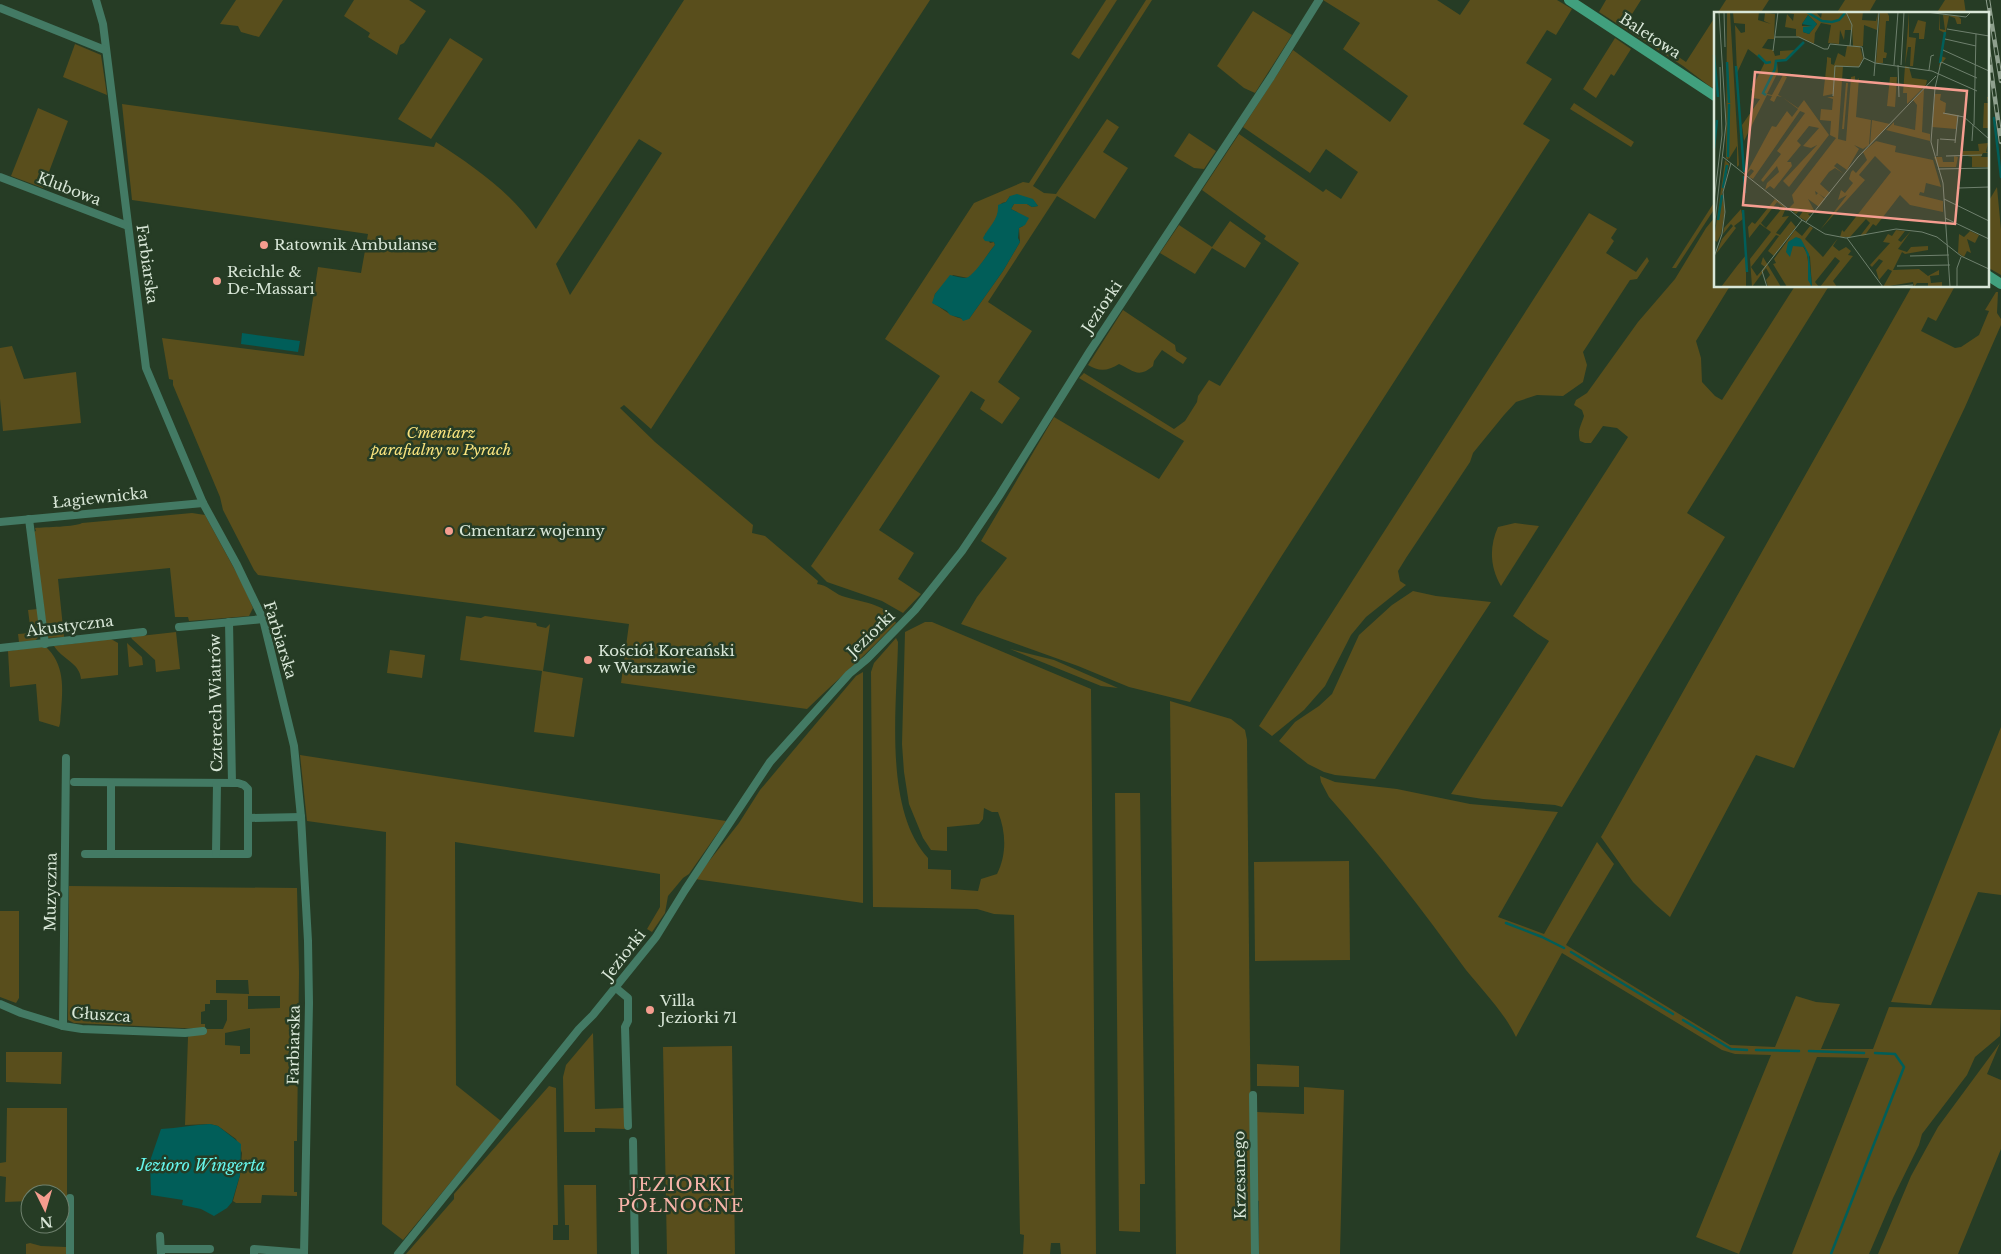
<svg xmlns="http://www.w3.org/2000/svg" width="2001" height="1254" font-family="'Libre Baskerville',serif">
  <style>
    .green { fill: #594e1c; fill-rule: evenodd }
    .water { fill: #015e59 }
    .lines { fill: none; stroke-linecap: round; stroke-linejoin: round }
    .stream { stroke: #015e59; stroke-width: 2.5 }
    .street { stroke: #437a64; stroke-width: 8 }
    .secondary { stroke: #41a07e; stroke-width: 10 }
    .rail-casing { stroke: #8fa08e; stroke-width: 4.5 }
    .rail { stroke: #263c25; stroke-width: 2.5; stroke-dasharray: 8; stroke-linecap: butt }
    .poi-dot { fill: #f59d8f; stroke: #263c25; stroke-width: 2 }
    .labels { text-anchor: middle; stroke-width: 5; stroke-linejoin: round; paint-order: stroke }
    .street-label { font-size: 15px; fill: #d9e7d8; stroke: #263c25 }
    .poi-label { font-size: 15px; fill: #d9e7d8; stroke: #263c25; text-anchor: start }
    .park-label { font-size: 15px; font-style: italic; fill: #f8e37e; stroke: #263c25 }
    .water-label { font-size: 16px; font-style: italic; fill: #66f6ec; stroke: #263c25 }
    .quarter-label { font-size: 18px; letter-spacing: 1px; fill: #f7b4a9; stroke: #263c25 }
    .inset-river { fill: none; stroke: #015e59; stroke-width: 2.5 }
    .inset-road { fill: none; stroke: #6e806d; stroke-width: 1 }
    .view { fill: #f59d8f; fill-opacity: 0.15; stroke: #f59d8f; stroke-width: 2.5 }
    .inset-edge { fill: none; stroke: #d9e7d8; stroke-width: 2.5 }
  </style>
  <rect width="100%" height="100%" fill="#263c25"/>
  <g class="green">
    <path d="M236,0H283L259,37L241,32L238,26L220,24Z"/>
    <path d="M354,0H409L426,11L404,43L400,45L397,55L368,37L370,33L344,16Z"/>
    <path d="M684,0H930L651,429L624,405L620,408L655,442L753,525L752,533L765,536L818,581L817,584C828,585 832,592 842,596C859,602 888,603 896,623C868,653 837,680 807,709L621,683L629,624L258,575L254,570L223,510L220,497L173,385V380L169,379L162,338L304,356L318,267L361,273L368,234L132,200L122,104L434,147L436,142C473,166 511,192 536,229ZM639,139L662,153L570,295L556,264Z"/>
    <path d="M1106,0H1117L1079,59L1071,54Z"/>
    <path d="M1146,0H1152L1033,186L1044,193L1056,194L1107,119L1119,127L1103,152L1128,168L1095,219L1057,196L988,302L1032,331L998,382L1020,398L1002,424L980,409L985,400L971,391L879,530L914,553L898,579L921,594L903,613L882,601L827,582L811,566L940,376L885,339L974,203L1023,182L1029,183ZM1010,196L1033,200L1038,206L1032,207L1027,204H1014L1011,209L1017,212L1023,226L1019,228L1020,242L1003,271L969,319C954,320 945,310 933,303L935,294L953,275L968,278C980,270 986,255 995,245L994,242L990,243L985,234L990,231L999,212L998,208L1002,203L1006,202Z"/>
    <path d="M1323,0H1437L1460,15L1470,0H1557L1572,9L1556,35L1547,30L1526,63L1552,79L1523,124L1550,140L1281,557L1190,702L1129,687L1078,666L961,624L977,597L1007,558L981,541L1054,417L1159,479L1184,441L1079,378L1084,373L1174,429L1185,421L1197,402L1198,396L1209,380L1220,386L1299,263L1264,239L1266,236L1202,190L1239,134L1323,192L1326,189L1341,199L1358,172L1326,149L1310,173L1243,127L1293,50L1390,122L1408,96L1343,49L1360,23Z"/>
    <path d="M1606,0H1641L1627,22L1686,62L1715,17V85L1712,88L1683,66L1599,12Z"/>
    <path d="M1726,0H1769L1760,14H1717Z"/>
    <path d="M1845,0H1876L1868,14H1836Z"/>
    <path d="M1945,0H1964L1966,14H1936Z"/>
    <path d="M1253,11L1292,35L1255,93L1244,88L1217,66Z"/>
    <path d="M450,38L483,59L431,139L398,119Z"/>
    <path d="M1615,38L1631,49L1614,76L1611,74L1596,98L1583,89Z"/>
    <path d="M75,44L101,55L107,95L63,77Z"/>
    <path d="M1574,103L1634,142L1631,147L1570,109Z"/>
    <path d="M38,108L68,121L43,188L11,176Z"/>
    <path d="M1189,133L1216,151L1204,169L1194,168L1174,156Z"/>
    <path d="M1997,187L2001,230V275L1987,267V204Z"/>
    <path d="M1715,201V208L1676,268H1672Z"/>
    <path d="M1589,213L1617,229L1611,238L1614,241L1606,253L1636,272L1647,257L1649,261L1637,279L1630,280L1583,352L1587,365L1583,382L1563,396L1537,395L1516,402L1504,415L1473,453L1470,462L1406,558L1398,571L1400,581L1406,585L1366,617L1351,635L1325,686L1304,710L1272,736L1259,726Z"/>
    <path d="M1715,217V286H1730L1696,341L1701,358L1702,382L1715,396L1722,400L1795,286H1829L1687,513L1725,537L1562,807L1555,805L1483,799L1451,794L1549,641L1538,634L1513,616L1628,437L1617,428L1603,426L1591,443H1585L1580,441C1577,430 1581,426 1584,416L1582,410L1574,405L1576,400L1587,393L1638,322L1675,279L1706,228Z"/>
    <path d="M1230,221L1261,243L1245,268L1212,248L1195,274L1160,253L1179,225L1212,247Z"/>
    <path d="M1912,286H1955L1936,321L1928,317L1921,331L1955,348L1961,347L1979,335L1989,311L1985,310L1996,292H1998L1997,313L2001,319V325L1965,407L1794,768L1756,755L1670,917L1655,904L1633,882L1601,837Z"/>
    <path d="M1123,310L1175,345L1176,351L1187,358L1183,364L1162,350L1154,361L1153,366C1138,379 1133,370 1119,364C1108,371 1099,372 1088,365Z"/>
    <path d="M12,346L24,379L76,372L81,423L3,431L0,399V348Z"/>
    <path d="M192,513L205,515L242,583L253,608L249,616L189,621L188,617H175L170,568L58,579L64,637L48,638L33,532L36,531L35,528C45,527 76,527 82,523Z"/>
    <path d="M1515,523L1539,526L1501,586C1490,567 1489,547 1498,527Z"/>
    <path d="M1413,591L1436,596L1491,602L1375,779L1335,775L1324,772L1308,764L1279,741L1295,722L1319,706L1332,694L1359,635L1392,605Z"/>
    <path d="M38,609L41,634L35,641L19,642L18,634L31,633L28,610Z"/>
    <path d="M466,616L481,618L485,616L536,623L537,626L546,628L550,624L543,671L583,678L574,737L534,732L542,671L460,660Z"/>
    <path d="M925,622H932L1091,689L1096,1254H1061L1060,1243H1051L1050,1254H1023L1024,1235L1020,1234L1014,915L994,914L977,909L873,907L871,672L874,663L896,638L898,642C897,704 883,809 928,858V869L951,870V889L978,891L981,879L997,874C1007,854 1006,832 998,812H992L984,808L983,819L979,824L947,827V851L931,850L923,838L909,804L904,772L902,744L905,632Z"/>
    <path d="M176,632L180,669L156,672L155,660L132,639L131,637Z"/>
    <path d="M111,639L118,643V675L81,679C80,663 62,659 54,646Z"/>
    <path d="M127,643L142,657L143,665L129,667Z"/>
    <path d="M45,646C65,664 63,688 61,712C60,717 61,722 59,727L39,721L36,684L10,687L8,651Z"/>
    <path d="M1010,649L1054,660L1118,688L1101,686Z"/>
    <path d="M390,650L425,655L422,678L387,673Z"/>
    <path d="M863,672V903L695,879L739,823L760,790L856,676Z"/>
    <path d="M1170,701L1231,719L1245,730L1247,740L1252,1254H1176Z"/>
    <path d="M2001,727V895L1978,892L1931,1005L1891,1002Z"/>
    <path d="M300,755L726,821L689,874L683,878L668,896L665,913L652,932L647,929L660,907V874L455,842L456,1085L501,1121L403,1240L382,1224L386,832L307,821Z"/>
    <path d="M1320,776L1335,782L1397,789L1470,804L1558,812L1498,917L1544,934L1597,842L1614,864L1566,945L1730,1045L1775,1047L1796,996L1816,1002L1840,1004L1821,1049H1873L1889,1007L2001,1010L2000,1036L1975,1057L1967,1075L1922,1134L1919,1145L1893,1198L1869,1254H1792L1869,1058L1817,1057L1739,1254L1696,1237L1771,1055L1735,1054L1722,1050L1562,953L1516,1037C1504,1012 1483,991 1466,970C1423,911 1378,852 1329,797L1321,782Z"/>
    <path d="M1115,793H1140L1145,1184H1140V1232L1119,1231Z"/>
    <path d="M1349,861L1350,960L1255,961L1254,862Z"/>
    <path d="M69,886L297,888L299,973L297,1141H294V1192H297V1196L262,1195L261,1203H236L233,1201L240,1175L242,1153L236,1139L218,1126L210,1124L185,1125L188,1037L191,1034L203,1029L74,1023L68,1020ZM216,980H248L249,994L216,993ZM248,996H280V1008L248,1009ZM210,1000H227V1020L223,1029H205V1024H201V1012L205,1011V1004H210ZM250,1028V1054H240V1046L225,1045V1033Z"/>
    <path d="M0,911H19V998L16,1003L0,997Z"/>
    <path d="M593,1033L595,1109L624,1108L625,1129L595,1128V1132H564L563,1077L566,1065Z"/>
    <path d="M2000,1043L1987,1074L2001,1080V1149L1958,1254H1878L1911,1176L1938,1127Z"/>
    <path d="M732,1046L735,1254H667L663,1047Z"/>
    <path d="M6,1052H62L61,1084L6,1082Z"/>
    <path d="M1257,1064L1299,1066V1087L1257,1086Z"/>
    <path d="M549,1086L556,1088L558,1225H553V1240H569V1225H565L564,1185H596L597,1254H406L454,1199V1194Z"/>
    <path d="M1304,1087L1344,1090L1340,1254H1259V1201L1256,1200L1257,1112L1304,1114Z"/>
    <path d="M7,1108H67V1200H60V1194H30V1201L5,1202L6,1177L0,1176V1163L6,1162Z"/>
    <path d="M30,1243L41,1246L66,1247V1254H26V1244Z"/>
  </g>
  <g class="water">
    <path d="M1017,194L1033,199L1038,206L1032,207L1027,204H1014L1011,209L1029,218L1025,225L1019,228L1018,238L1020,242L1003,271L969,319L963,321L961,318L950,315L947,311L932,303L935,294L950,275C955,276 961,278 966,278C974,276 988,253 995,245L994,242L985,241L983,238C989,226 999,220 998,205L1006,202L1010,196Z"/>
    <path d="M242,333L300,341L298,352L241,344Z"/>
    <path d="M210,1124L218,1126L241,1144L240,1175L232,1202L227,1208L214,1216L201,1209L182,1205L183,1200L151,1195L150,1161L161,1129C178,1128 193,1125 210,1124Z"/>
  </g>
  <g class="lines">
    <g class="stream">
      <path d="M1994,118L2001,177"/>
      <path d="M1506,923L1542,937L1564,948"/>
      <path d="M1571,952L1673,1014"/>
      <path d="M1683,1020L1731,1049L1747,1050"/>
      <path d="M1756,1050L1799,1051"/>
      <path d="M1809,1051L1864,1053"/>
      <path d="M1831,1254L1904,1067L1895,1054L1875,1053"/>
    </g>
    <g class="street">
      <path d="M96,0L103,24L146,368L203,503L237,565L263,619L294,746L301,817L308,941L309,1003L304,1254"/>
      <path d="M0,8L105,50"/>
      <path d="M0,177L128,226"/>
      <path d="M29,519L45,644"/>
      <path d="M0,522L203,503"/>
      <path d="M229,622L232,783"/>
      <path d="M179,627L263,619"/>
      <path d="M0,648L143,632"/>
      <path d="M74,782L238,783L244,785L248,789V854H85"/>
      <path d="M249,818L301,817"/>
      <path d="M111,854V783"/>
      <path d="M216,854L217,783"/>
      <path d="M616,988L628,998V1021L625,1027L628,1126"/>
      <path d="M0,1004L21,1013L63,1026L82,1029L185,1033L203,1031"/>
      <path d="M63,1026L66,758"/>
      <path d="M1253,1095L1255,1254"/>
      <path d="M633,1141L635,1254"/>
      <path d="M70,1198V1254"/>
      <path d="M160,1236L161,1254"/>
      <path d="M161,1249H210"/>
      <path d="M254,1254V1249L304,1253"/>
      <path d="M398,1254L579,1029L593,1015L656,937L685,890L770,762L849,674L867,659L915,610L962,551L999,496L1090,351L1271,77L1319,0"/>
    </g>
    <g class="secondary">
      <path d="M1569,0L1715,96"/>
      <path d="M1987,275L2001,284"/>
    </g>
    <defs>
      <g id="rail">
        <path d="M1988,0L2001,81"/>
        <path d="M1987,41L2001,142"/>
      </g>
    </defs>
    <use href="#rail" class="rail-casing"/>
    <use href="#rail" class="rail"/>
  </g>
  <g class="poi-dot">
    <circle cx="264" cy="245" r="5"/>
    <circle cx="217" cy="281" r="5"/>
    <circle cx="449" cy="531" r="5"/>
    <circle cx="588" cy="660" r="5"/>
    <circle cx="650" cy="1010" r="5"/>
  </g>
  <g class="labels">
    <g class="street-label">
      <text transform="translate(1650 36) rotate(33)" y="5">Baletowa</text>
      <text transform="translate(69 189) rotate(21)" y="5">Klubowa</text>
      <text transform="translate(147 264) rotate(82)" y="5">Farbiarska</text>
      <text transform="translate(1102 307) rotate(-56)" y="5">Jeziorki</text>
      <text transform="translate(100 498) rotate(-6)" y="5">Łagiewnicka</text>
      <text transform="translate(70 626) rotate(-7)" y="5">Akustyczna</text>
      <text transform="translate(871 634) rotate(-44)" y="5">Jeziorki</text>
      <text transform="translate(280 640) rotate(73)" y="5">Farbiarska</text>
      <text transform="translate(216 703) rotate(-91)" y="5">Czterech Wiatrów</text>
      <text transform="translate(51 892) rotate(-89)" y="5">Muzyczna</text>
      <text transform="translate(624 955) rotate(-52)" y="5">Jeziorki</text>
      <text transform="translate(101 1015) rotate(4)" y="5">Głuszca</text>
      <text transform="translate(294 1045) rotate(-89)" y="5">Farbiarska</text>
      <text transform="translate(1240 1175) rotate(-91)" y="5">Krzesanego</text>
    </g>
    <g class="poi-label">
      <text x="274" y="250">Ratownik Ambulanse</text>
      <text x="227" y="277">Reichle &amp;<tspan x="227" dy="17">De-Massari</tspan></text>
      <text x="459" y="536">Cmentarz wojenny</text>
      <text x="598" y="656">Kościół Koreański<tspan x="598" dy="17">w Warszawie</tspan></text>
      <text x="660" y="1006">Villa<tspan x="660" dy="17">Jeziorki 71</tspan></text>
    </g>
    <g class="park-label">
      <text x="441" y="438">Cmentarz<tspan x="441" dy="17">parafialny w Pyrach</tspan></text>
    </g>
    <g class="water-label">
      <text x="201" y="1171">Jezioro Wingerta</text>
    </g>
    <g class="quarter-label">
      <text x="681" y="1191">JEZIORKI<tspan x="681" dy="21">PÓŁNOCNE</tspan></text>
    </g>
  </g>
  <g transform="translate(1714 12)">
    <rect width="275" height="275" fill="#263c25"/>
    <path d="M13,0H16L25,153L23,155V134L15,147V144L14,148L12,146ZM19,0H45L44,8L57,12L50,9L51,1L61,2L60,27H54L48,36L59,38L61,44L66,43V39L81,38L91,30L73,48L63,50L64,60L53,82L58,83L69,63L73,65L64,83L68,85L84,96L90,88L115,123L75,175L69,169L103,133L97,136L89,134L105,116L95,114L83,129L87,133L73,150H77L78,154L60,177L56,174L51,178L53,171L65,160L63,154L49,170L47,168L67,142L63,139L91,101L86,99L39,167L35,165L40,159L37,157L32,162L58,114L62,115L73,99L78,105L84,97L68,85L63,84L60,90L56,88L58,84L53,83L30,129L28,113L46,87L38,86L40,80L37,78L51,50L34,37L23,61L21,13L27,21L31,20V12L20,11ZM68,0H102L107,6L108,0H149L148,8L162,9L164,0L163,18L150,13L149,34H146L149,46L145,55L129,54L124,127L132,129L137,65L141,64V70L145,66L142,105L157,108L155,133L149,137L140,133L145,137L133,158L123,151L120,154L130,162L121,156L115,160L106,172L116,181L111,186L101,179L102,183L104,181L111,187L105,195L94,187L101,200L94,202L97,205L92,209L85,205L89,199L87,197L82,202L75,196L80,191L78,183L122,126L116,123L117,109L106,108L107,97L118,98L119,87L113,85H119V82L109,84L113,49V45L117,46V52L120,53L124,41L131,45L133,34H139L138,14L137,18H131L130,28L126,18L125,32L114,31L117,13L107,11L101,21L100,32L82,24V17L71,15L73,2L79,9L80,2ZM94,3L103,12L95,22L89,20V16L101,14H88V12ZM173,0L175,4V9H172L170,40L173,41L172,46H169V51H162L166,1ZM195,0V25L202,26L199,54H196L197,35H194L191,53ZM225,1L226,17L231,18L229,3L244,4L247,7V12H243L241,6L235,4L227,44L232,46L225,55L231,21L225,18ZM204,8L212,10L210,27H205V21H199ZM191,54L195,55L198,66L213,68L212,73L193,92V81H189ZM176,65H183L181,95L173,94ZM132,71H134L130,117H128ZM210,77L208,120L216,122V129L172,118L180,110V113L201,118L203,93L199,88ZM221,82H227L226,88L232,91L231,101L244,103L242,117L218,115ZM273,85H275V116H269L270,91H274ZM158,108L176,112L156,133ZM162,129L182,134L181,140L219,148L227,175L212,171L210,181L206,180L205,183L229,189V200L196,193L186,183L162,214L159,212L151,223L146,224L156,211L152,207L136,225H126L128,218L130,220L177,160L161,144L145,163L151,168L106,218L133,183L124,188L127,178L131,181L139,171L135,167L137,160L139,158L142,161L153,148L149,140ZM274,131L272,140L275,141H269L267,145H275V155H258V145L249,143V139H265L264,132ZM240,144L244,145L242,155H224L220,145H228L229,150H240ZM11,148L15,152L8,182L11,199L7,222L3,230L0,228ZM61,187L72,196L68,205L75,204L62,221L66,223L77,209L82,215L60,244L54,239L65,224L62,223L37,255L43,264L51,255L47,252L49,245L67,275H54L52,268L56,263L52,256L38,275L36,247L57,220L46,212L35,226L34,215L38,210L41,212ZM63,190L69,195L52,216L47,211ZM27,197L29,207L20,214L22,216L2,242L8,227L19,214L17,212L9,222L10,216ZM96,214L99,216L91,227L109,245L124,226L119,234L125,239L132,235L137,239L134,243L139,244L119,269L123,275H106L126,249L121,245L101,270L105,275H98L96,245L85,226L77,230L88,233L93,241L97,275H73L59,252L62,251L60,247L81,218L88,224ZM182,218L191,219L184,228L187,230L197,219L184,237L193,240L197,235L214,234V238L191,242L188,240L179,258L205,257L214,264L225,258V263L216,264L217,271L228,270V275H214V271H203L200,275L199,270L169,275L178,259L174,257L165,268L162,258L169,249L165,247L158,255L156,253L176,231L169,230L174,222L178,224ZM256,219L265,223L261,231L253,227L257,241L253,239L250,245L244,241L245,222L250,225ZM32,243V275H7L23,254Z" fill="#594e1c" fill-rule="evenodd"/>
    <path d="M94,3L103,12L95,22L89,20V15L98,14L88,12ZM82,225L87,227L95,242L98,275L94,268V246L90,235L79,234L76,245L72,240L74,230Z" fill="#015e59"/>
    <path class="inset-river" d="M93,0L108,9L118,10L125,8L131,1M0,43L4,85M44,43L52,51L57,50M13,50L15,91M226,51L231,20M22,54L30,160M61,57L62,49L72,48L90,30M52,83L49,81L61,57M0,136L3,108M14,145L15,92M30,164L31,181M9,176L13,153M29,198L33,260M4,208L8,183"/>
    <path class="inset-road" d="M10,0L11,35M132,0L138,13L136,34M212,0L252,5L257,0M233,17L275,24M61,25H85L110,37H114L116,32L148,35L150,46M231,27L262,34M229,38L275,59M59,39L64,0M150,46L161,51L218,59L263,79M180,53L184,0M184,53L185,85M187,53L190,0M215,58L217,44L220,43M160,64L165,0M119,84L121,54L145,55L150,46M229,101L250,105L275,127M260,113L262,22M226,127L241,128M258,129L259,113M241,131L244,103M223,144L224,127M232,144L268,143M9,145L88,208L111,222L132,226L182,217L208,220L223,225L247,244L275,257M224,157L275,156M245,176L275,175M230,187L275,209M0,189L8,123L6,55M231,206L275,227M92,210L144,145L222,64M0,218L12,112L5,0M133,226L169,275M196,244L235,243M0,245L8,222L11,200L9,180L17,151M183,254L236,253M53,275L48,259L88,208M173,275L199,273M236,275L229,171L217,130L221,76L227,50L263,66M243,275V256L247,245"/>
    <path class="view" d="M41,60L253,79L241,212L29,193Z"/>
    <rect width="275" height="275" class="inset-edge"/>
  </g>
  <g transform="translate(45 1209) rotate(175)"><circle r="24" fill="#263c25" stroke="#6e806d"/>
  <path d="M0-4L9 19L0 12L-9 19Z" fill="#f59d8f"/>
  <text y="-8" font-size="14" font-weight="bold" text-anchor="middle" fill="#d9e7d8">N</text>
  </g>
</svg>
